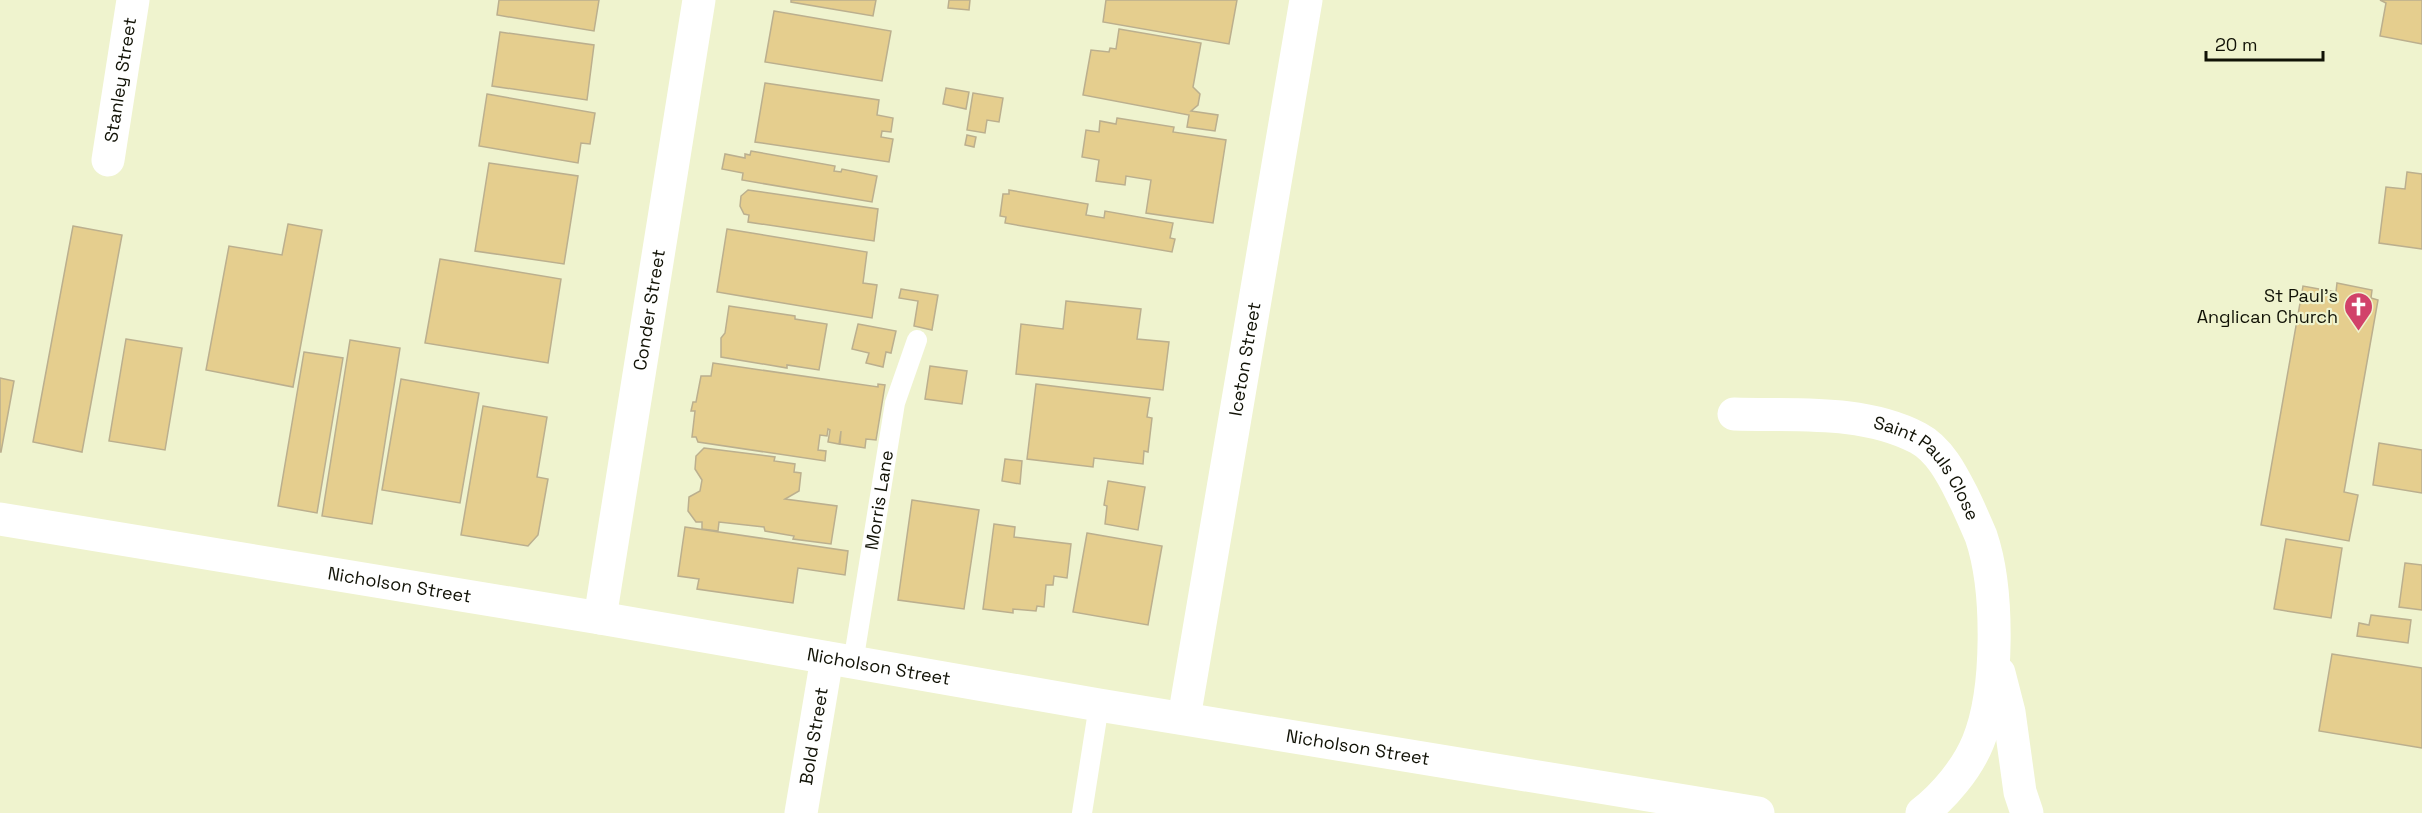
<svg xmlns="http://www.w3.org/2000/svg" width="2422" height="813" font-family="'Space Grotesk',sans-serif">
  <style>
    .building { fill: #e5ce8e; stroke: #bbaf8e; stroke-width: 1.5 }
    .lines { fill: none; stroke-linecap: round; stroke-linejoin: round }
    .lane { stroke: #fff; stroke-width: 20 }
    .street { stroke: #fff; stroke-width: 33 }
    .secondary { stroke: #fff; stroke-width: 33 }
    .labels { text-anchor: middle; stroke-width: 4.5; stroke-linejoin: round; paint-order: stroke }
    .street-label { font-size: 18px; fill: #111206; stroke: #eff3ce }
    .poi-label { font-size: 18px; fill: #111206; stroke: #eff3ce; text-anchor: end }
  </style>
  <rect width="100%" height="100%" fill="#eff3ce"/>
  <g class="building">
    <path d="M499,0H599L594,31L497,15Z"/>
    <path d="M791,0H876L873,16L791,2Z"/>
    <path d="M949,0H970L969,10L948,8Z"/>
    <path d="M1106,0H1237L1229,44L1103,22Z"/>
    <path d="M2380,0H2422V44L2380,36L2386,3Z"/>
    <path d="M774,11L891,31L882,81L765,62Z"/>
    <path d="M1119,29L1201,43L1193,87L1200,94L1198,105L1191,111L1218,115L1215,131L1187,127L1189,115L1083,95L1091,50L1109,52L1110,48L1116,49Z"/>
    <path d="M500,32L594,45L587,100L492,86Z"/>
    <path d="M765,83L879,100L877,115L893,118L891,132L882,131L881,137L893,139L889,162L755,142Z"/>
    <path d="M946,88L969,92L966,109L943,104Z"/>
    <path d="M973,93L1003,98L999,122L987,120L985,133L967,130Z"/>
    <path d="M487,94L595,113L590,144L581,143L578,163L479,146Z"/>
    <path d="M1117,118L1174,127L1173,132L1226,140L1213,223L1146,213L1151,180L1126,176L1125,185L1096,181L1099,160L1082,157L1086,130L1099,132L1100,121L1116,124Z"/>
    <path d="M967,135L976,137L974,147L965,145Z"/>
    <path d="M751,151L835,166L834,171L841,172L842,169L877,176L872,202L742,180L743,173L722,169L725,154L745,158V154L750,155Z"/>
    <path d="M489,163L578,176L564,264L475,251Z"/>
    <path d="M2407,172L2422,174V249L2379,243L2386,187L2405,189Z"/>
    <path d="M748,190L878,209L874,241L748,222L749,215L744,214L740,206L741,196Z"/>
    <path d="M1009,190L1088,204L1086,215L1104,218L1105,211L1173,223L1170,238L1175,239L1172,252L1005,223L1006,217L1000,216L1003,194H1009Z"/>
    <path d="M288,224L322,230L293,387L206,370L229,246L282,255Z"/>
    <path d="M73,226L122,235L82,452L33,442Z"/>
    <path d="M727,229L867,252L863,283L877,285L872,318L717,292Z"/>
    <path d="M440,259L561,279L548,363L425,343Z"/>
    <path d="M2337,283L2372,290L2371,298L2378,300L2344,492L2358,495L2349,541L2261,525L2303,286L2336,292Z"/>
    <path d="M901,289L938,295L932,330L914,326L918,301L899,298Z"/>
    <path d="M1066,301L1141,309L1137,339L1169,342L1163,390L1016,374L1021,324L1063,329Z"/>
    <path d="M729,306L795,316V319L827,324L819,370L787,365V368L721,357V338L725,333Z"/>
    <path d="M858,324L896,331L891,353L886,352L883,367L866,363L869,353L852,349Z"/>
    <path d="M126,339L182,348L165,450L109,441Z"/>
    <path d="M350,340L400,348L372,524L322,516Z"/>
    <path d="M304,352L343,358L317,513L278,506Z"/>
    <path d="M713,363L878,387V384L885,385L876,440L866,439L865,448L840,444L841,431L839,444L828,442L830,430L828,429L827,436L820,435L818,450L826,451L825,461L698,442L696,437H692L695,411H691L693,402H696L701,376H711Z"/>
    <path d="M930,366L967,371L962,404L925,399Z"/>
    <path d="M0,378L14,381L1,452H0Z"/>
    <path d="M401,379L479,393L460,503L382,490Z"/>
    <path d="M1036,384L1150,398L1147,417L1152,418L1148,452L1144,451L1143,464L1094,458L1093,467L1027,459Z"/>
    <path d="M483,406L547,417L537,477L548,479L538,535L528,546L461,535Z"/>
    <path d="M2379,443L2422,450V493L2373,485Z"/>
    <path d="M704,448L775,457L774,461L795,464L794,472L801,473L799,491L785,499L837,506L831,544L793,539L794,536L765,531L764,527L719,522L718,531L702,529V522H696L688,511L689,497L700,491L702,480L695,469L696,456Z"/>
    <path d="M1005,459L1022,461L1020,484L1002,481Z"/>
    <path d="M1108,481L1145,487L1138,530L1105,524L1107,506L1104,505Z"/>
    <path d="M912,500L979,510L964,609L898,600Z"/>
    <path d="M994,524L1015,527L1014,537L1071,544L1067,578L1054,576L1053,585H1046L1044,607L1037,606L1036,611L1013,609V613L983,609Z"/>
    <path d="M685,527L848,551L845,575L798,568L793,603L697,589L699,579L678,576Z"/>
    <path d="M1087,533L1162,546L1148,625L1073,612Z"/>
    <path d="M2286,539L2342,548L2331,618L2274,609Z"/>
    <path d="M2405,563L2422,565V610L2399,607Z"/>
    <path d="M2371,615L2411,620L2408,643L2357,636L2359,623L2369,625Z"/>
    <path d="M2332,654L2422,668V748L2319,731Z"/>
  </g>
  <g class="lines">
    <g class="lane">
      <path id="s1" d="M853,663L895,403L917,340"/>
      <path d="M1082,813L1099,705"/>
    </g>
    <g class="street">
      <path id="s2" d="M108,160L133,0"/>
      <path id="s3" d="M1734,414C1794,416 1863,409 1918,438C1939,449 1952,474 1962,494C1969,508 1975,522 1981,536C1999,589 1999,691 1978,742C1967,769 1944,796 1922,813"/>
      <path id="s4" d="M600,618L699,0"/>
      <path d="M1999,673L2009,712L2020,792L2027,813"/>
      <path id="s5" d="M1184,718L1306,0"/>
      <path id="s6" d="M801,813L827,658"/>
    </g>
    <path class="secondary" id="s7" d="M0,519L600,618L1099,705L1758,813"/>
  </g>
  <defs>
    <symbol id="church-pin" viewBox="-11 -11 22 30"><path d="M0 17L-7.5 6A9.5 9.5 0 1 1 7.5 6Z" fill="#d1426a" stroke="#eff3ce"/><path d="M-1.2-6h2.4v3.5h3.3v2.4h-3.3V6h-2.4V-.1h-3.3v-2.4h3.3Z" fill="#fff"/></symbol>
  </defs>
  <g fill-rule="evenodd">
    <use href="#church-pin" x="2342" y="290" width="33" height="45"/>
  </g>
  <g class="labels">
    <g class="street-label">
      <text dy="6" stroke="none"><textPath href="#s2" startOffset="81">Stanley Street</textPath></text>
      <text dy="6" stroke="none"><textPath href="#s4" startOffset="312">Conder Street</textPath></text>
      <text dy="6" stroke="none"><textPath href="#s5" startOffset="364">Iceton Street</textPath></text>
      <text dy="6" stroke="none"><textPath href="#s3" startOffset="214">Saint Pauls Close</textPath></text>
      <text dy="6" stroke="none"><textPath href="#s1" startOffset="165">Morris Lane</textPath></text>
      <text dy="6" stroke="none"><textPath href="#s7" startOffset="405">Nicholson Street</textPath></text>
      <text dy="6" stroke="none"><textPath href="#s7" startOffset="891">Nicholson Street</textPath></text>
      <text dy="6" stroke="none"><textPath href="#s6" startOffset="78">Bold Street</textPath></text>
      <text dy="6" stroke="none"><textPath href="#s7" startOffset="1377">Nicholson Street</textPath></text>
    </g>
    <g class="poi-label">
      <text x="2338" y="302">St Paul's<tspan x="2338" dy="21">Anglican Church</tspan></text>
    </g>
  </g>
  <path d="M2206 51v9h117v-9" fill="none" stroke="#111206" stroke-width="3"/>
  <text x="2215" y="51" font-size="18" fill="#111206" stroke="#eff3ce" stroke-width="4.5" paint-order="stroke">20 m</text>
</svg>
